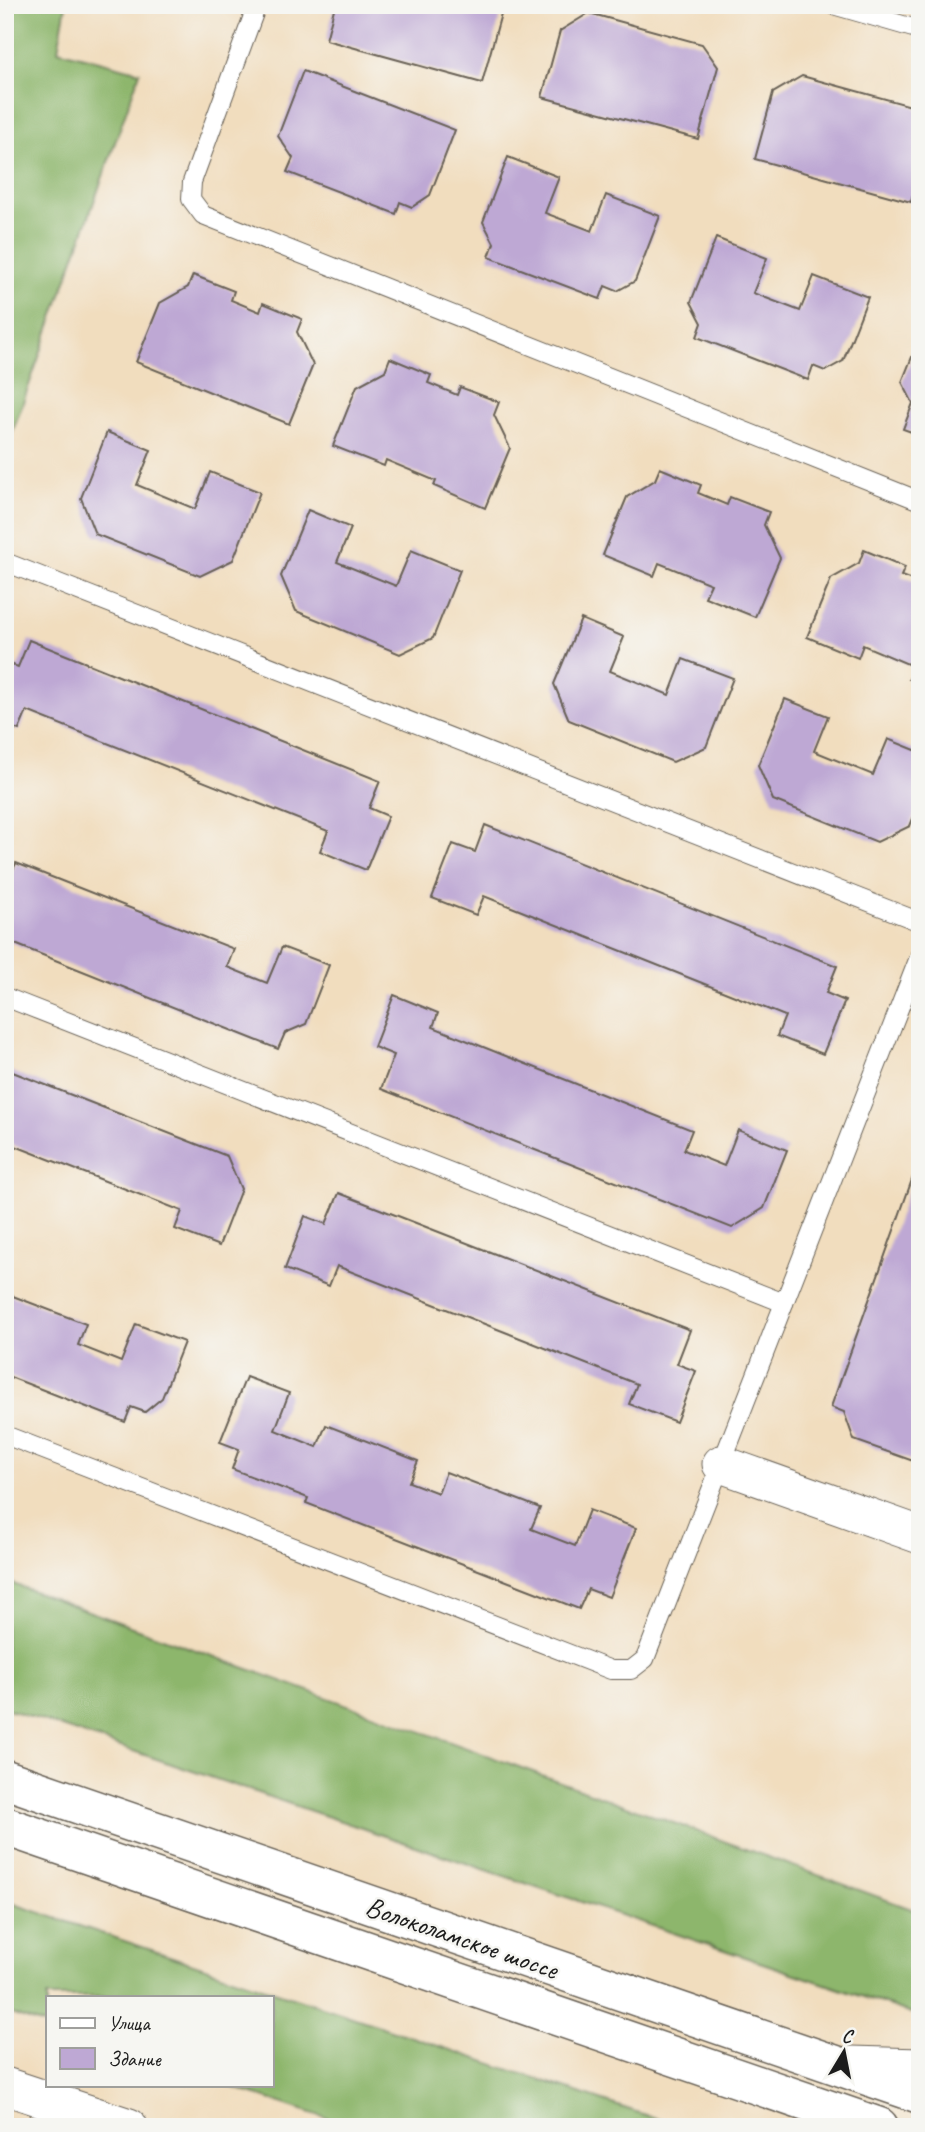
<svg xmlns="http://www.w3.org/2000/svg" width="925" height="2132" font-family="Caveat,sans-serif">
  <style>
    .forest { fill: #8db66c; stroke: #546944; stroke-width: 2 }
    .building { fill: #bea8d4 }
    .lines { fill: none; stroke-linecap: round; stroke-linejoin: round }
    .lane-casing { stroke: #676055; stroke-width: 20 }
    .street-casing { stroke: #676055; stroke-width: 39 }
    .primary-casing { stroke: #676055; stroke-width: 41 }
    .lane { stroke: #fff; stroke-width: 18 }
    .street { stroke: #fff; stroke-width: 37 }
    .primary { stroke: #fff; stroke-width: 38 }
    .labels { text-anchor: middle; stroke-width: 5; stroke-linejoin: round; paint-order: stroke }
    .street-label { font-size: 28px; fill: #1c1c1c; stroke: #f6f6f2 }
  </style>
  <rect width="100%" height="100%" fill="#f6f6f2"/>
  <filter id="ink" filterUnits="userSpaceOnUse"><feTurbulence type="fractalNoise" baseFrequency=".0143" numOctaves="2"/><feDisplacementMap in="SourceGraphic" scale="14" xChannelSelector="R" yChannelSelector="G"/><feConvolveMatrix kernelMatrix="1 2 1 2 8 2 1 2 1" color-interpolation-filters="sRGB"/></filter>
  <filter id="wash" filterUnits="userSpaceOnUse"><feTurbulence type="fractalNoise" baseFrequency=".00686" numOctaves="4" result="noise"/><feDisplacementMap in="SourceGraphic" scale="28" xChannelSelector="R" yChannelSelector="G"/><feGaussianBlur stdDeviation="1.57" result="paint"/><feColorMatrix in="noise" values="0 0 0 0 0 0 0 0 0 0 0 0 0 0 0 0 0 1.4 0 .05"/><feComposite in="paint" operator="in"/></filter>
  <g filter="url(#wash)">
    <rect width="100%" height="100%" fill="#f1ddbe"/>
    <g class="forest">
      <path d="M5,5H66L58,50L140,72L5,453Z"/>
      <path d="M5,1581L920,1912V2016L5,1708Z"/>
      <path d="M5,1901L681,2127H354L226,2085H271V1997H47V2026L5,2012Z"/>
    </g>
    <g id="blocks">
      <g class="building">
        <path d="M335,5H499L502,10L482,83L326,40Z"/>
        <path d="M589,13L702,44L718,67L698,139L542,97L560,31Z"/>
        <path d="M303,71L455,130L430,195L412,207L400,202L396,214L287,172L293,158L278,136Z"/>
        <path d="M802,76L915,107L920,114V169L911,202L755,159L773,93Z"/>
        <path d="M508,157L559,177L545,213L592,231L606,195L660,216L635,281L617,291L605,286L600,299L489,257L494,243L483,222Z"/>
        <path d="M716,238L767,258L753,293L800,311L814,276L868,297L843,361L825,371L813,366L808,380L697,337L702,323L691,302Z"/>
        <path d="M193,275L234,291L231,300L260,312L263,303L302,319L297,332L313,365L289,424L136,362L160,303L188,287Z"/>
        <path d="M920,337V435L903,429L913,403L902,382Z"/>
        <path d="M390,358L431,375L428,383L457,395L460,387L499,402L494,415L510,448L485,508L434,486L436,481L386,460L384,466L333,446L357,386L385,371Z"/>
        <path d="M107,432L151,450L137,485L195,509L210,472L260,492L233,560L200,576L95,534L81,498Z"/>
        <path d="M660,468L701,485L698,493L727,505L730,497L769,512L764,525L780,558L755,617L705,597L711,584L659,563L654,576L603,555L627,497L655,480Z"/>
        <path d="M308,510L351,528L337,562L396,586L411,550L460,570L433,638L400,654L296,611L281,576Z"/>
        <path d="M864,550L905,567L901,576L920,583V683L909,679L915,667L863,645L858,658L807,637L831,579L859,563Z"/>
        <path d="M581,619L624,637L610,671L669,695L683,659L733,678L706,747L673,762L569,720L554,684Z"/>
        <path d="M29,640L380,781L369,808L388,816L366,870L320,851L328,831L27,711L19,730L5,725V662L18,667Z"/>
        <path d="M785,699L828,716L814,751L873,775L888,739L920,752V802L910,826L877,842L773,800L758,765Z"/>
        <path d="M485,825L837,966L826,993L845,1001L823,1054L777,1036L785,1016L484,896L476,915L432,898L453,844L475,852Z"/>
        <path d="M16,863L234,949L227,967L267,983L282,947L329,965L306,1024L285,1033L278,1049L5,940V880L8,881Z"/>
        <path d="M394,995L438,1013L433,1027L692,1130L684,1150L724,1166L738,1130L787,1150L764,1208L732,1228L381,1089L394,1055L374,1047Z"/>
        <path d="M5,1069L227,1156L241,1189L219,1246L175,1229L182,1211L5,1142Z"/>
        <path d="M919,1160L920,1371L916,1382L920,1384V1453L916,1462L854,1440L844,1412L831,1407Z"/>
        <path d="M339,1193L690,1330L677,1364L696,1371L676,1422L629,1404L637,1384L337,1266L329,1286L285,1269L305,1216L326,1224Z"/>
        <path d="M5,1293L86,1324L78,1345L121,1362L136,1324L184,1342L162,1398L145,1412L131,1407L125,1422L5,1375Z"/>
        <path d="M246,1377L289,1393L275,1430L317,1447L326,1425L418,1461L409,1482L438,1493L446,1472L540,1508L531,1529L575,1546L589,1510L636,1528L609,1597L588,1589L579,1609L306,1503L308,1498L232,1469L239,1449L220,1442Z"/>
      </g>
    </g>
  </g>
  <g filter="url(#ink)">
    <use href="#blocks" fill-opacity="0" stroke="#676055" stroke-width="2"/>
    <g class="lines">
      <defs>
        <g id="lane">
          <path d="M257,5L192,182L191,199L203,215L920,501"/>
          <path d="M833,5L920,30"/>
          <path d="M5,562L920,922"/>
          <path d="M5,997L784,1303"/>
          <path d="M5,1435L611,1670H631L645,1659L920,955"/>
        </g>
        <g id="street">
          <path d="M721,1464L920,1535"/>
          <path d="M851,2065L920,2067"/>
          <path d="M5,2086L129,2127"/>
        </g>
        <g id="primary">
          <path d="M5,1779L920,2094"/>
          <path d="M5,1826L879,2127"/>
        </g>
      </defs>
      <use href="#lane" class="lane-casing"/>
      <use href="#street" class="street-casing"/>
      <use href="#primary" class="primary-casing"/>
      <use href="#lane" class="lane"/>
      <use href="#street" class="street"/>
      <use href="#primary" class="primary"/>
    </g>
  </g>
  <g class="labels">
    <g class="street-label">
      <text transform="translate(462 1937) rotate(19)" y="10">Волоколамское шоссе</text>
    </g>
  </g>
  <rect width="925" height="2132" fill="none" stroke="#f6f6f2" stroke-width="28"/>
  <rect x="46" y="1996" width="228" height="91" fill="#f6f6f2" stroke="#9f9f9c" stroke-width="2"/>
  <rect x="60" y="2018" width="35" height="10" fill="#ffffff" stroke="#9f9f9c" stroke-width="2"/>
  <text x="108" y="2030" font-size="21" fill="#1c1c1c">Улица</text>
  <rect x="60" y="2048" width="35" height="21" fill="#bea8d4" stroke="#9f9f9c" stroke-width="2"/>
  <text x="108" y="2066" font-size="21" fill="#1c1c1c">Здание</text>
  <g transform="translate(844 2052) rotate(10)" stroke="#f6f6f2" stroke-width="5" paint-order="stroke">
  <path d="M0-5L12 26L0 18L-12 26Z" fill="#1c1c1c"/>
  <text y="-10" font-size="19" font-weight="bold" text-anchor="middle" fill="#1c1c1c">С</text>
  </g>
</svg>
